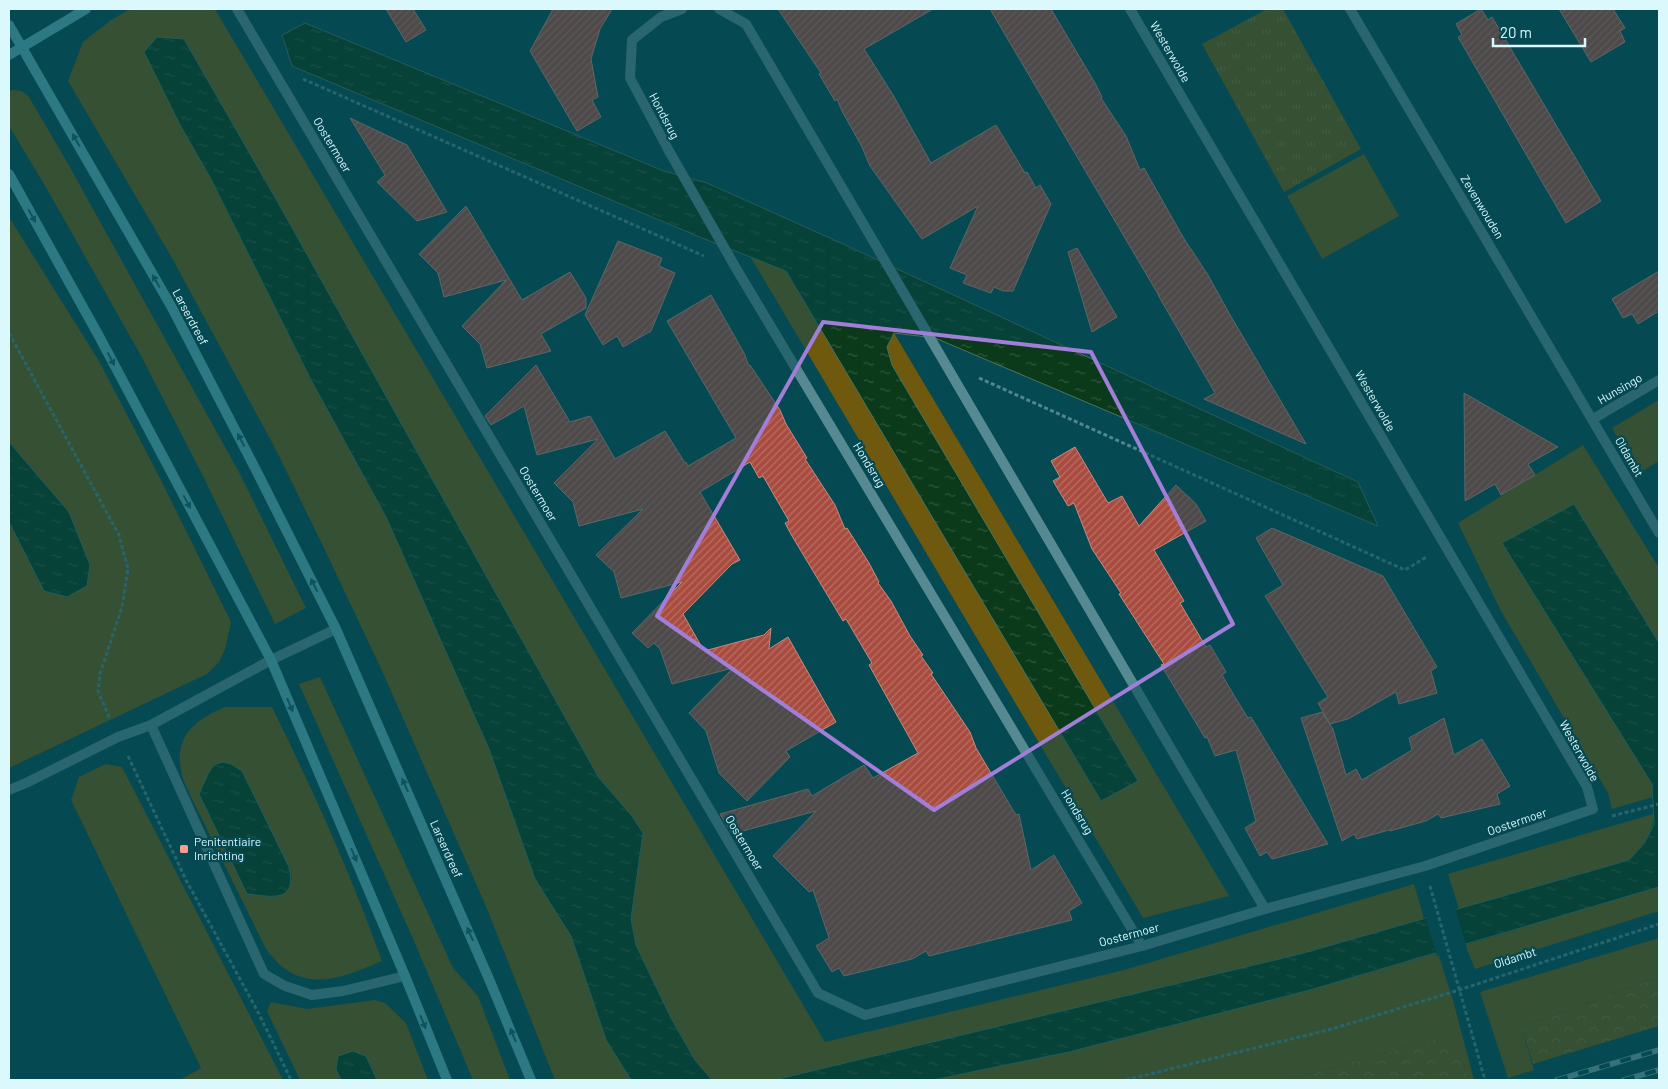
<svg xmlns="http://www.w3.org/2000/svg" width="1668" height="1089" font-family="Barlow,sans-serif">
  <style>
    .green { fill: #6f590f; fill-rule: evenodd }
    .forest { fill: url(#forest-crowns) }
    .park { fill: url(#park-tufts) }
    .water { fill: url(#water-ripples); stroke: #49735e }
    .pier { fill: #054952 }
    .building { fill: url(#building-hatch); stroke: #c78a7f }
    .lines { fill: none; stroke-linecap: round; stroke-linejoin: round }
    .path { stroke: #51878f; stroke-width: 3; stroke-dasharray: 4 2.5; stroke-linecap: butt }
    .street { stroke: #568992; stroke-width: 10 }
    .secondary { stroke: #5bb1bf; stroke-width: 10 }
    .rail-casing { stroke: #73a3aa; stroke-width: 5.5 }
    .rail { stroke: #054952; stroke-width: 4; stroke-dasharray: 11; stroke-linecap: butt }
    .oneway { fill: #1a636d }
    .marked { fill: none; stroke: #a17ed8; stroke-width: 4; stroke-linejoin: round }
    .poi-dot { fill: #f59d8e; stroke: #054952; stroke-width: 2 }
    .labels { text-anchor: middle; stroke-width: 4.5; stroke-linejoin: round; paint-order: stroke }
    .street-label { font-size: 12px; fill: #dbf8fd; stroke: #054952 }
    .poi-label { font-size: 12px; fill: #dbf8fd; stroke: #054952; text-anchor: start }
  </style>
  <defs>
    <pattern id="forest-crowns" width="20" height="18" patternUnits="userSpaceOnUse" patternTransform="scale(1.25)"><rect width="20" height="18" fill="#6f590f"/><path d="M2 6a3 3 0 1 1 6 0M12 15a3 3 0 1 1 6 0" fill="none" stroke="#837233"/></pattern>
    <pattern id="park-tufts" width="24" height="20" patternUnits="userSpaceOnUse" patternTransform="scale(1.25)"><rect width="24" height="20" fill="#6f590f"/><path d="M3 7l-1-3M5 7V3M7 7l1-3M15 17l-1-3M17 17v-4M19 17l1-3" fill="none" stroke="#837233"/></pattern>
    <pattern id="water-ripples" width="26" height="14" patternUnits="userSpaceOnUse" patternTransform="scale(1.25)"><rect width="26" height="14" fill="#0b3a1a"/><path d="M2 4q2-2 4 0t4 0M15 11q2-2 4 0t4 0" fill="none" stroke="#2e573c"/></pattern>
    <pattern id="building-hatch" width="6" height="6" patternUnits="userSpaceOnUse" patternTransform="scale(1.25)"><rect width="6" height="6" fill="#a94c3f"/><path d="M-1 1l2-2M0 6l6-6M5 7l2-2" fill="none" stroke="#b86f65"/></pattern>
  </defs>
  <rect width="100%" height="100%" fill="#054952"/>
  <g class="green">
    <path d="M130,9H215L825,1042L1124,970L1414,884L1424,919L1300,954L774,1080H710L695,1060L671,1018L636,945L631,919L643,833L632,816L599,778L180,125L211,179L311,380L386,517L489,749L535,879L571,936L606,1040L631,1080H555L485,904L383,673L324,548L275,448L172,258L68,81L83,42L111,20Z"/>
    <path d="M14,90L22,91L29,97L67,162L240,474L306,608L275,624L202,474L140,354L47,189L9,126V91Z"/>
    <path d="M1364,154L1399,216L1322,259L1287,196Z"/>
    <path d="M9,217L99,361L163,484L231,622L225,649L219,662L207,674L9,768V522L44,591L69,512L9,442Z"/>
    <path d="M750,256L786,271L1101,801L892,365L887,347L894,333L1229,896L1143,918Z"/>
    <path d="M1659,400V461L1639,473L1612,428Z"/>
    <path d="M1583,445L1659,568V643L1574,505L1652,784L1653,797L1612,809L1608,793L1501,611L1458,523Z"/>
    <path d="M320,677L453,968L478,996L510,1080H473L414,941L299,684Z"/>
    <path d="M225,707H272C313,790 351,874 382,961C349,975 311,993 279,964C274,959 270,954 266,949L190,795C187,787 182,779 181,770C174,736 196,719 225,707ZM224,762L231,764L242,771L289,867L292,879L283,894L275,897L247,894L199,794L209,772Z"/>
    <path d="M106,764L122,767L283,1080H180L201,1068L71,800L79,777Z"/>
    <path d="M1653,814C1654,833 1641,847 1629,860L1459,909L1448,874Z"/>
    <path d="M1659,887V911L1475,969L1465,945Z"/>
    <path d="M1659,938V977L1521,1027L1534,1070L1508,1078L1480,992Z"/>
    <path d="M1438,953L1453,1000L1474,1080H1469L1464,1064L1416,1044L1290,1080H933L1069,1052L1310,990Z"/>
    <path d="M375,1000L385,1003L406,1023L428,1080H377L366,1056L336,1069L341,1080H300L267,1011L271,1002L307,1009Z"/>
  </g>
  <g class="forest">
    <path d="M1659,977V1026L1533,1064L1521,1027Z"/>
    <path d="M1434,1040C1458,1044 1463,1060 1469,1080H1290L1416,1044Z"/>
  </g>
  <path class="park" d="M1267,9H1283L1361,149L1284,192L1202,44Z"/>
  <g class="water">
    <path d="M305,23L664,171L707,183L841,243L1358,482L1378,526L935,338L894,333L887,347L892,365L1138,781L1101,801L786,271L702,238L292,66L282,35Z"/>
    <path d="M157,37L184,39L280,206L599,778L632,816L643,833L631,919L636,945L671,1018L695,1060L712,1080H631L606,1040L571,936L535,879L489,749L386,517L311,380L211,179L180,125L144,52Z"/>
    <path d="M9,442L69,512L90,565L87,586L67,597L44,591L9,522Z"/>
    <path d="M1574,504L1659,643V887L1310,990L1069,1052L933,1080H774L1300,954L1629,860L1644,844L1654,824L1652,784L1502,543Z"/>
    <path d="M224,762L231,764L242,771L289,867C297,903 273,897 247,894L199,794L209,772L215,764Z"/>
    <path d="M353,1051L366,1056L377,1080H341L336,1069L338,1056Z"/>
  </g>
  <path class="pier" d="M1455,908L1467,948L1437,956L1425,916Z"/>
  <g class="building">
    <path d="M386,9H413L426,30L406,42Z"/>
    <path d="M553,9H612L600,29L591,59L598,97L592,100L601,117L577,131L530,51Z"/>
    <path d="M778,9H933L864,49L893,95L931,163L996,125L1025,173L1027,172L1036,188L1040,185L1051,204L1013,291H1003L994,287L991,293L963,283L967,275L950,268L978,206L922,239L870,166L862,147L842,111L837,99L835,101L819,74L821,73Z"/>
    <path d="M990,9H1051L1095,83L1102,97L1101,98L1126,136L1140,170L1144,168L1183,237L1208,275L1229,313L1306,444L1204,399L1215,393L1158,295L1159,293L1158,294Z"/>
    <path d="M1481,9L1488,20L1492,17L1601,201L1566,223L1458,37L1462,35L1456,24Z"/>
    <path d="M1559,9H1613L1625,28L1620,31L1625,42L1591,62Z"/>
    <path d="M350,118L407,145L447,212L417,221L377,182L385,175Z"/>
    <path d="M466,206L522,300L570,272L586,298V308L541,334L551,351L487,368L480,344L462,326L506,280L444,297L438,273L419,254Z"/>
    <path d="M618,241L662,258L659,266L675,273L651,331L623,347L617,336L603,345L585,315Z"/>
    <path d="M1077,248L1117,317L1092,332L1068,252Z"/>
    <path d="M1659,271V311L1638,324L1632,314L1623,318L1612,299Z"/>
    <path d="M711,295L744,353L749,366L750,365L780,410L786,424L807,458L805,459L835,505L845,529L847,528L869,563L879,582L878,583L891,601L910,636L923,655L921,656L933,673L931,674L970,732L976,748L1016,815L1019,814L1031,870L1054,855L1082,903L1069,911L1072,920L929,956L926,951L912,959L844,976L839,968L832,972L816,946L829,938L813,890L809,892L773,856L816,811L732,834L720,814L808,789L812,796L864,765L873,778L918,753L869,665L872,663L846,619L843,621L792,536L785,523L789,521L763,476L759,478L750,462L700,492L740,560L732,564L683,614L704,651L764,635L771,628L769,649L788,637L836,722L786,751L790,757L747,801L719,773L706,731L689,713L733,668L672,684L660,649L654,643L648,648L632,633L682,582L621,598L614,572L596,555L643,509L579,526L573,502L554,483L598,439L537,455L524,406L491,425L485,416L536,365L570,422L590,416L615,459L665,431L685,463L686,462L688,466L736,438L667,321Z"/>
    <path d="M1464,393L1558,447L1528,464L1535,475L1501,495L1495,484L1465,501Z"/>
    <path d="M1075,447L1108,503L1122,496L1139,526L1176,485L1196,504L1206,521L1154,550L1184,601L1180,603L1206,647L1210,645L1226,672L1222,675L1235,697L1248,718L1251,717L1328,844L1272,859L1267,852L1260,856L1245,828L1256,821L1236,750L1215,756L1207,737L1205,738L1161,665L1164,664L1119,594L1121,593L1092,549L1074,503L1068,506L1053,481L1060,477L1051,461Z"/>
    <path d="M1272,528L1383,576L1437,667L1431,671L1437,693L1399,704L1396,692L1348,719L1330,724L1318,703L1328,697L1265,596L1283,585L1256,538Z"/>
    <path d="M1322,712L1333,729L1346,775L1356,769L1362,780L1412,750L1409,738L1444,718L1454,755L1482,739L1510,786L1497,794L1500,804L1441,818L1438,814L1426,821L1390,831L1389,830L1357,839L1354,834L1342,841L1301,718Z"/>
  </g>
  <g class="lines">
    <g class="path">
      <path d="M303,79L704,256"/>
      <path d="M9,333L119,535L128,569L122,607L100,674L98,691L110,719"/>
      <path d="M979,378L1405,570L1428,556"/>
      <path d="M128,756L186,880L259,1014L291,1080"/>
      <path d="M1612,816L1659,804"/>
      <path d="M1430,886L1485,1080"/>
      <path d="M1126,1080L1332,1029L1459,990L1659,924"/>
    </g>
    <g class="street">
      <path d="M237,9L818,993L865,1015L1142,946L1265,909L1425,866L1593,809L1587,787L1130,9"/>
      <path d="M682,9L661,17L632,40L630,78L669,151L737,270L1142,946"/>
      <path d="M719,9L746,24L1265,909"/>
      <path d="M1350,9L1659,533"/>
      <path d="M1593,419L1659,380"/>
      <path d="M151,725L264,974L285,986L312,995L343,991L405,976"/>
      <path d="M9,790L26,783L118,737L151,725L271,660L336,629"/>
    </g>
    <g class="secondary">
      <path d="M9,25L171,306L257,472L336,629L489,979L531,1080"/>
      <path d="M9,55L86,9"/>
      <path d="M9,174L100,338L271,660L405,976L447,1080"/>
    </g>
    <defs>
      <g id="rail">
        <path d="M1557,1080L1659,1050"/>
        <path d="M1624,1080L1659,1070"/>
      </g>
    </defs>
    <use href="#rail" class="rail-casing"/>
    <use href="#rail" class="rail"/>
  </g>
  <defs><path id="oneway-solid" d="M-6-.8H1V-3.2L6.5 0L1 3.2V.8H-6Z" transform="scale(1.25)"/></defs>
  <g class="oneway">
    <use href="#oneway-solid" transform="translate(76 140) rotate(-120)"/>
    <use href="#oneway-solid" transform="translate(32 216) rotate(61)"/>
    <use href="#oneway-solid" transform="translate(156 281) rotate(-120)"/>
    <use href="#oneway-solid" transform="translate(111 359) rotate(62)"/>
    <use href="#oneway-solid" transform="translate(241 440) rotate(-118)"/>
    <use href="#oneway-solid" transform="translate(187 502) rotate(62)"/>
    <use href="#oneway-solid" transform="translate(314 585) rotate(-117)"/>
    <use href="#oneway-solid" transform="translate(290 705) rotate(67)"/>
    <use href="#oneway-solid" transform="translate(405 785) rotate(-114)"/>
    <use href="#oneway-solid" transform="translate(354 855) rotate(67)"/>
    <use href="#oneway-solid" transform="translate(470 934) rotate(-114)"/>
    <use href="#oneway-solid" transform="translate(423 1022) rotate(68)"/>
    <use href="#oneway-solid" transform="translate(513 1035) rotate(-112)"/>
  </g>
  <path d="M0 0H1668V1089H0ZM823,322L1091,352L1233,624L934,810L657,616Z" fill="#054952" fill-opacity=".55" fill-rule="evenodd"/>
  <path class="marked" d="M823,322L1091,352L1233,624L934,810L657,616Z"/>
  <rect class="poi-dot" x="179" y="844" width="10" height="10" rx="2.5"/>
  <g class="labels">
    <g class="street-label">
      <text transform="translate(1170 52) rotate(60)" y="4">Westerwolde</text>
      <text transform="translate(664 116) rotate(62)" y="4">Hondsrug</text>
      <text transform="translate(332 145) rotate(59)" y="4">Oostermoer</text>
      <text transform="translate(1482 207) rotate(59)" y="4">Zevenwouden</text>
      <text transform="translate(190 317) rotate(62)" y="4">Larserdreef</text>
      <text transform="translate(1620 389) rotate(-30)" y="4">Hunsingo</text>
      <text transform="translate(1375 401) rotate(60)" y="4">Westerwolde</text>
      <text transform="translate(1629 457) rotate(60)" y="4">Oldambt</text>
      <text transform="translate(869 465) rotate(59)" y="4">Hondsrug</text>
      <text transform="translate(538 494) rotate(59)" y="4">Oostermoer</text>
      <text transform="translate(1579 751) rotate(61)" y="4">Westerwolde</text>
      <text transform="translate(1077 812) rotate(59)" y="4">Hondsrug</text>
      <text transform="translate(1517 822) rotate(-19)" y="4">Oostermoer</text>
      <text transform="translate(744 843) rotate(59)" y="4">Oostermoer</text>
      <text transform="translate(446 849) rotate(66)" y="4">Larserdreef</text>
      <text transform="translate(1129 935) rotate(-15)" y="4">Oostermoer</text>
      <text transform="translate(1515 958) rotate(-18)" y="4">Oldambt</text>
    </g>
    <g class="poi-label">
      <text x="194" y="846">Penitentiaire<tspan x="194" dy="14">Inrichting</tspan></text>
    </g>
  </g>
  <rect width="1668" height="1089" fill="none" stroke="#dbf8fd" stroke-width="20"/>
  <path d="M1493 38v8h92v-8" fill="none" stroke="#dbf8fd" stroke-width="2.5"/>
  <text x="1500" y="38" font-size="15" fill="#dbf8fd" stroke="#054952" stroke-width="4" paint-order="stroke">20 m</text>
</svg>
